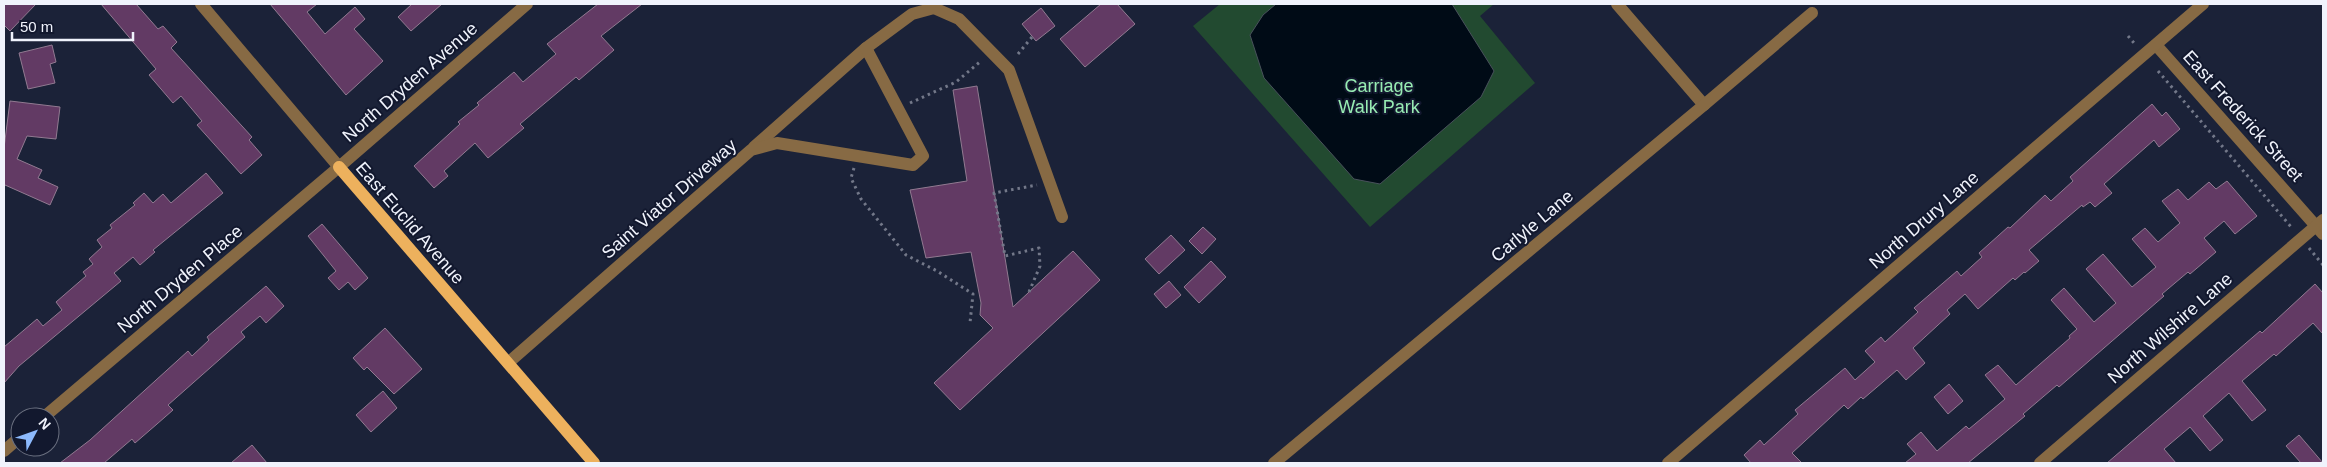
<svg xmlns="http://www.w3.org/2000/svg" width="2327" height="467" font-family="Helvetica,sans-serif">
  <style>
    .green { fill: #224a30 }
    .water { fill: #000b16; stroke: #48515b }
    .building { fill: #623a64; stroke: #917a91 }
    .lines { fill: none; stroke-linecap: round; stroke-linejoin: round }
    .path { stroke: #737889; stroke-width: 3; stroke-dasharray: 2.5 4; stroke-linecap: butt }
    .minor { stroke: #876a44; stroke-width: 12 }
    .major { stroke: #edb15d; stroke-width: 12 }
    .labels { text-anchor: middle; stroke-width: 4; stroke-linejoin: round; paint-order: stroke }
    .street-label { font-size: 18px; fill: #f0f3fc; stroke: #12182e }
    .park-label { font-size: 18px; fill: #98ecb3; stroke: #12182e }
  </style>
  <rect width="100%" height="100%" fill="#1b2238"/>
  <path class="green" d="M1220,4H1494L1480,16L1535,83L1370,227L1193,26Z"/>
  <path class="water" d="M1276,4H1452L1494,71L1481,97L1380,184L1354,179L1264,78L1250,35L1263,15Z"/>
  <g class="building">
    <path d="M4,4H36L10,31L4,25Z"/>
    <path d="M101,4H136L158,29L163,26L177,42L171,48L252,137L249,140L262,155L241,174L197,125L202,121L181,96L173,103L149,75L156,69Z"/>
    <path d="M270,4H317L307,12L325,34L355,7L365,19L354,29L383,61L346,95Z"/>
    <path d="M412,4H442L411,31L398,17Z"/>
    <path d="M598,4H642L601,36L614,50L579,80L576,77L520,124L524,128L488,158L475,143L444,171L448,176L434,188L414,166L460,124L458,122L479,105L477,103L514,72L523,82L556,54L547,44Z"/>
    <path d="M1101,4H1117L1135,24L1085,67L1060,39Z"/>
    <path d="M1041,8L1055,26L1036,41L1022,24Z"/>
    <path d="M52,45L56,62L50,64L55,83L28,89L19,53Z"/>
    <path d="M977,86L1013,307L1073,251L1100,280L960,410L934,383L993,328L980,315L981,303L971,252L926,258L910,190L967,181L953,90Z"/>
    <path d="M10,101L60,107L56,139L27,136L17,159L42,170L38,178L58,187L50,205L5,185L4,188V148Z"/>
    <path d="M2152,104L2162,116L2166,112L2180,129L2159,147L2154,140L2104,184L2112,193L2095,207L2090,202L2083,207L2082,205L2029,250L2039,261L2025,273L2024,272L2015,280L2013,278L1978,309L1965,294L1947,310L1950,314L1913,348L1925,363L1906,380L1897,370L1863,399L1861,397L1848,409L1844,405L1792,453L1802,463H1751L1744,455L1760,440L1764,445L1798,414L1795,410L1845,368L1855,380L1875,362L1865,351L1881,337L1885,342L1918,312L1914,308L1957,271L1961,276L1982,257L1979,253L2008,227L2010,228L2045,195L2051,201L2073,181L2070,177Z"/>
    <path d="M206,173L223,193L153,250L155,252L140,265L133,257L114,273L121,281L19,366L4,383V347L37,319L43,326L62,310L56,302L86,276L83,272L93,264L89,259L102,247L97,240L112,228L110,225L135,205L133,203L144,193L153,203L163,194L171,203Z"/>
    <path d="M2227,181L2257,216L2235,234L2224,221L2204,238L2216,252L2190,274L2188,272L2162,294L2164,296L2059,387L2057,385L2023,414L2025,416L1968,463H1905L1916,454L1907,444L1921,432L1937,451L1966,426L1969,429L2005,399L1985,375L1998,365L2016,385L2070,338L2069,336L2077,329L2051,300L2064,288L2094,322L2116,303L2086,269L2103,254L2132,287L2156,267L2132,239L2145,228L2158,242L2180,223L2162,201L2178,189L2188,200L2209,182L2216,189Z"/>
    <path d="M322,224L368,278L355,290L348,282L339,290L328,278L336,271L308,236Z"/>
    <path d="M1203,227L1216,239L1202,254L1189,241Z"/>
    <path d="M1171,235L1185,250L1159,274L1145,259Z"/>
    <path d="M1211,261L1226,277L1199,303L1184,287Z"/>
    <path d="M1169,281L1181,295L1166,308L1154,294Z"/>
    <path d="M2315,284L2323,293V334L2313,323L2276,356L2274,354L2242,381L2266,410L2252,421L2229,393L2203,416L2223,440L2210,451L2190,427L2164,449L2176,463H2107L2260,331L2262,333Z"/>
    <path d="M266,286L284,306L266,323L260,316L241,332L245,337L168,405L173,410L157,424L135,443L132,439L104,463H60L90,440L188,351L192,356L209,340L207,337Z"/>
    <path d="M385,328L422,369L394,394L367,367L364,370L353,358Z"/>
    <path d="M1949,384L1963,401L1948,414L1934,397Z"/>
    <path d="M383,391L397,408L371,432L356,415Z"/>
    <path d="M2299,435L2323,463H2301L2286,446Z"/>
    <path d="M252,445L267,463H231L239,456Z"/>
  </g>
  <g class="lines">
    <g class="path">
      <path d="M2128,36L2134,43"/>
      <path d="M1018,54L1032,37"/>
      <path d="M2158,71L2292,228"/>
      <path d="M910,103L956,82L981,61"/>
      <path d="M854,168L851,178L861,199L906,255L937,271L973,294L970,323"/>
      <path d="M2309,248L2323,265"/>
      <path d="M1029,292L1040,266L1039,248L1005,256L994,193L1037,185"/>
    </g>
    <g class="minor">
      <path d="M201,4L339,167"/>
      <path d="M1617,4L1704,105"/>
      <path d="M2156,45L2323,234"/>
      <path d="M754,147L866,48"/>
      <path d="M508,363L751,150L777,143L913,165L923,156L866,48L912,14L934,8L959,19L1009,70L1062,217"/>
      <path d="M44,417L339,167L527,4"/>
      <path d="M4,451L20,437"/>
      <path d="M1274,463L1704,105L1812,13"/>
      <path d="M1668,463L2203,4"/>
      <path d="M2040,463L2323,220"/>
    </g>
    <path class="major" d="M339,167L594,463"/>
  </g>
  <g class="labels">
    <g class="street-label">
      <text transform="translate(410 82) rotate(-41)" y="6">North Dryden Avenue</text>
      <text transform="translate(2243 116) rotate(48)" y="6">East Frederick Street</text>
      <text transform="translate(669 199) rotate(-41)" y="6">Saint Viator Driveway</text>
      <text transform="translate(1924 220) rotate(-41)" y="6">North Drury Lane</text>
      <text transform="translate(410 223) rotate(49)" y="6">East Euclid Avenue</text>
      <text transform="translate(1532 226) rotate(-40)" y="6">Carlyle Lane</text>
      <text transform="translate(180 279) rotate(-40)" y="6">North Dryden Place</text>
      <text transform="translate(2170 328) rotate(-41)" y="6">North Wilshire Lane</text>
    </g>
    <g class="park-label">
      <text x="1379" y="92">Carriage<tspan x="1379" dy="21">Walk Park</tspan></text>
    </g>
  </g>
  <rect width="2327" height="467" fill="none" stroke="#f0f3fc" stroke-width="10"/>
  <g transform="translate(35 432) rotate(49)"><circle r="24" fill="#12182e" stroke="#6b7080"/>
  <path d="M0-4L9 19L0 12L-9 19Z" fill="#8cb9fc"/>
  <text y="-8" font-size="14" font-weight="bold" text-anchor="middle" fill="#f0f3fc">N</text>
  </g>
  <path d="M12 32v8h121v-8" fill="none" stroke="#f0f3fc" stroke-width="2.5"/>
  <text x="20" y="32" font-size="15" fill="#f0f3fc" stroke="#12182e" stroke-width="4" paint-order="stroke">50 m</text>
</svg>
